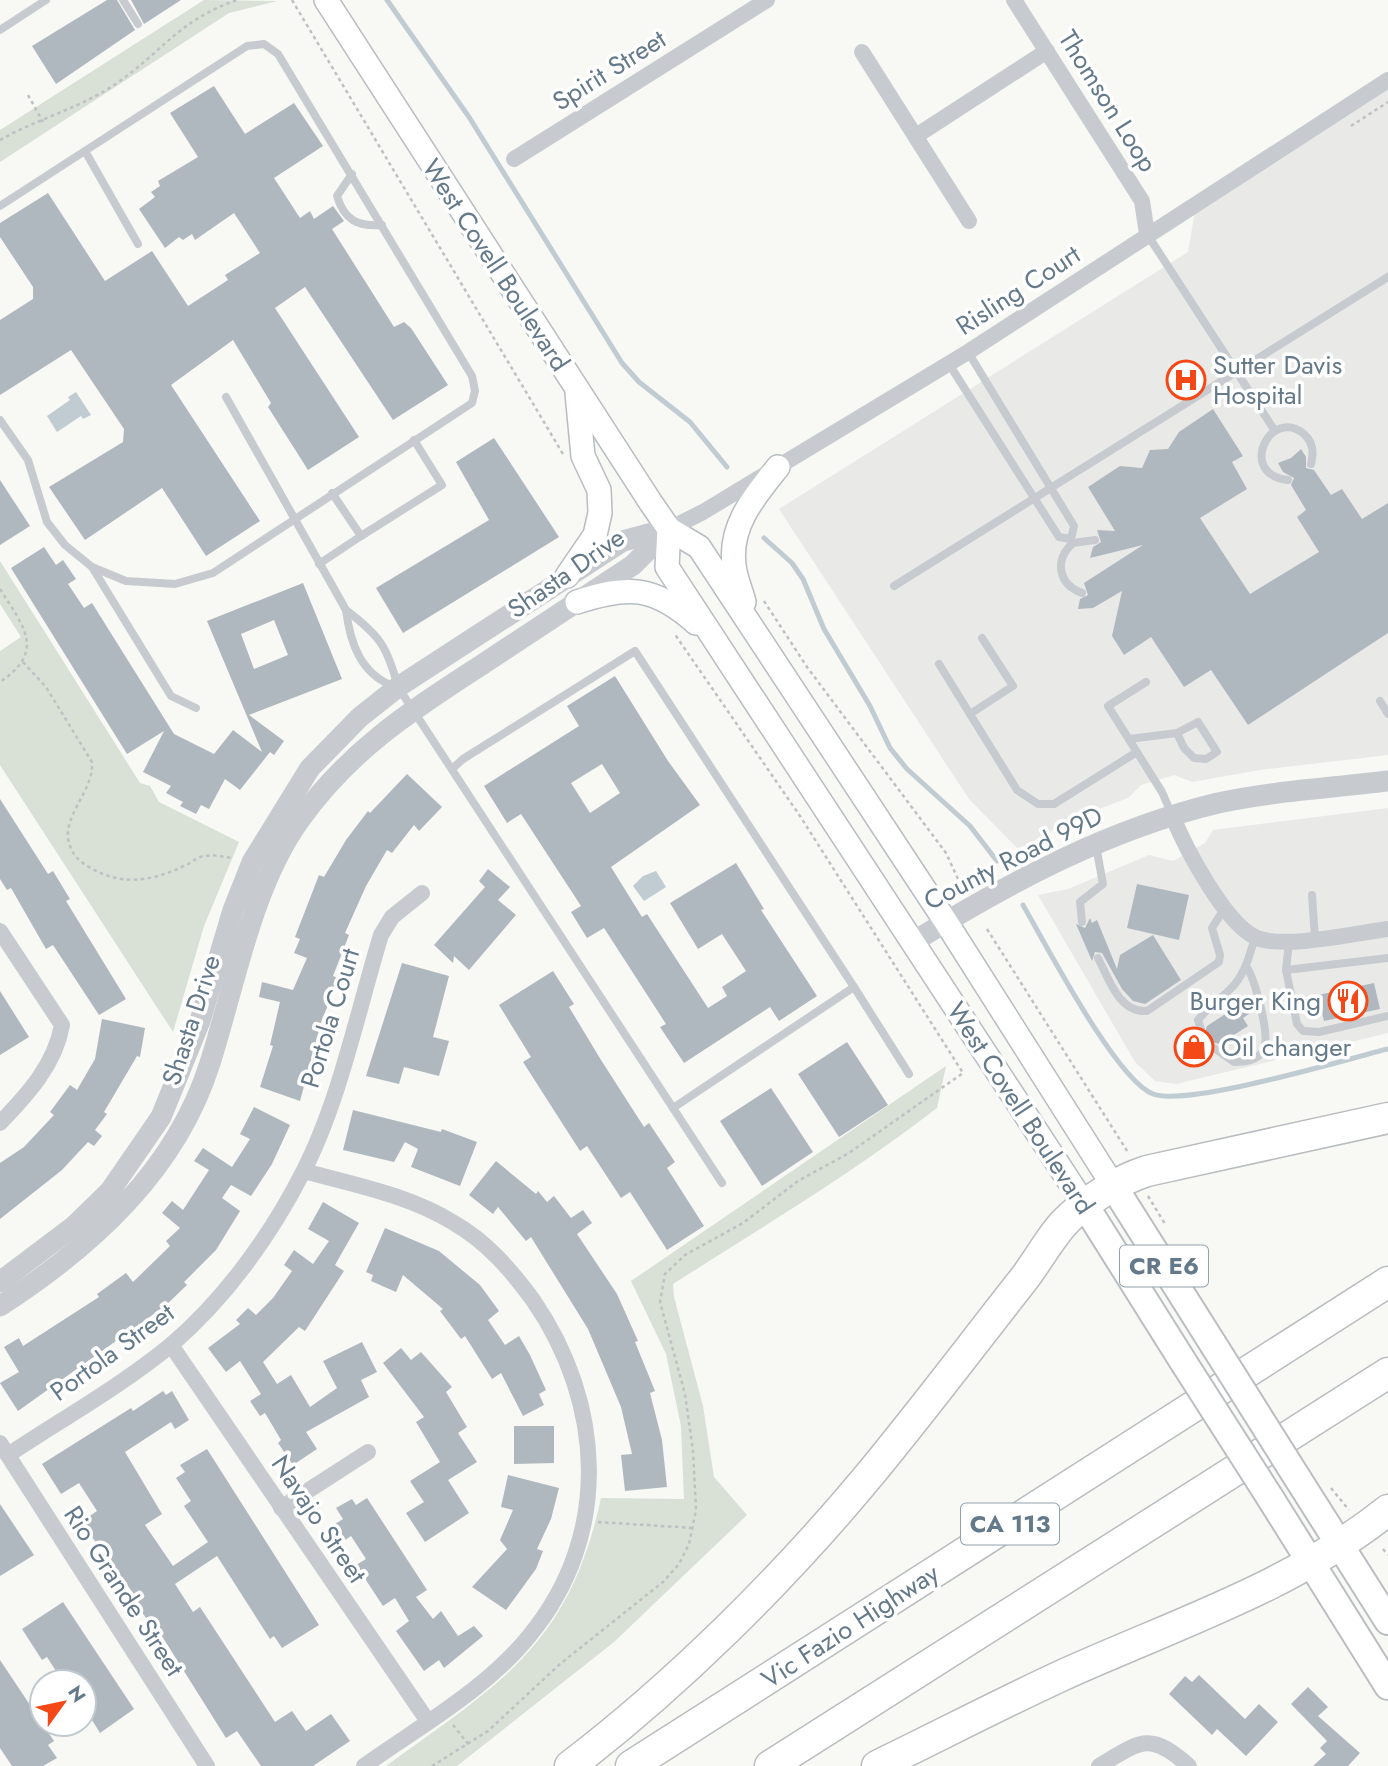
<svg xmlns="http://www.w3.org/2000/svg" width="1388" height="1766" font-family="Jost,sans-serif">
  <style>
    .built { fill: #e9eae8 }
    .green { fill: #d9e0d5 }
    .water { fill: #c0ccd1 }
    .lines { fill: none; stroke-linecap: round; stroke-linejoin: round }
    .stream { stroke: #c0ccd1; stroke-width: 5 }
    .building { fill: #b0b8bf; fill-rule: evenodd }
    .secondary-casing { stroke: #b7bdc2; stroke-width: 26 }
    .primary-casing { stroke: #babec2; stroke-width: 30 }
    .motorway-casing { stroke: #b9bdc0; stroke-width: 33 }
    .path { stroke: #bec1c3; stroke-width: 2.5; stroke-dasharray: 3.5 3.5; stroke-linecap: butt }
    .service { stroke: #c7cbcf; stroke-width: 8 }
    .minor { stroke: #c7cbcf; stroke-width: 16 }
    .tertiary { stroke: #c7cbcf; stroke-width: 21 }
    .secondary { stroke: #fff; stroke-width: 23 }
    .primary { stroke: #fff; stroke-width: 26 }
    .motorway { stroke: #fff; stroke-width: 30 }
    .primary-bridge-casing { stroke: #babec2; stroke-width: 30; stroke-linecap: butt }
    .primary-bridge { stroke: #fff; stroke-width: 26 }
    .labels { text-anchor: middle; stroke-width: 7; stroke-linejoin: round; paint-order: stroke }
    .shield { fill: #fff; stroke: #92a1ac; stroke-width: 2 }
    .shield-label { font-size: 24px; font-weight: bold; fill: #647989 }
    .street-label { font-size: 26px; fill: #647989; stroke: #fff }
    .poi-label { font-size: 26px; fill: #647989; stroke: #fff; text-anchor: start }
  </style>
  <rect width="100%" height="100%" fill="#f8f8f4"/>
  <g class="built">
    <path d="M1388,78V755L1260,770L1192,782L1174,775L1141,785L1128,798L1078,817L1018,849L969,799L779,509L1188,252L1197,199Z"/>
    <path d="M1388,808V1033L1176,1084L1155,1081L1135,1062L1038,895L1068,889L1149,855L1173,861L1205,843L1213,830Z"/>
  </g>
  <g class="green">
    <path d="M204,0L277,1L229,13L0,162V130Z"/>
    <path d="M0,561L140,783L150,786L159,802L239,842L204,926L173,1032L0,765V651L21,637L0,604Z"/>
    <path d="M946,1066L937,1108C853,1173 762,1227 673,1284L674,1297L703,1406L714,1477L747,1515L614,1642L457,1766H386C500,1683 569,1646 601,1498L684,1499L681,1426L666,1354L631,1281Z"/>
  </g>
  <g class="water">
    <path d="M76,392L91,415L83,419L81,416L57,432L47,416L70,400L68,397Z"/>
    <path d="M656,871L666,887L644,901L633,886L643,876Z"/>
  </g>
  <g class="lines">
    <g class="stream">
      <path d="M387,0L469,117L622,363L639,382L690,422L727,467"/>
      <path d="M764,538L792,563L803,579L824,629L870,706L890,748L907,769L970,826L997,861"/>
      <path d="M1023,905C1045,943 1116,1080 1153,1094C1188,1107 1343,1060 1388,1049"/>
    </g>
  </g>
  <g class="building">
    <path d="M107,0H117L135,30L56,84L32,46Z"/>
    <path d="M131,0H181L144,24Z"/>
    <path d="M214,86L245,134L294,103L323,146L274,178L300,218L310,211L314,219L333,206L344,221L332,229L394,327L404,322L411,328L448,385L393,420L305,287L275,308L359,437L308,470L268,407L271,403L233,340L171,385L260,521L206,556L162,488L85,540L49,487L123,442L124,429L71,350L0,395V320L33,299V287L0,237V223L48,193L105,281L152,251L188,306L228,280L225,275L260,253L234,213L195,240L192,234L183,240L179,237L165,248L139,209L155,197L151,192L160,186L158,181L198,157L170,113Z"/>
    <path d="M1213,409L1243,456L1232,462L1247,489L1200,518L1250,594L1319,552L1297,517L1306,510L1291,485L1294,478L1283,472L1278,463L1291,458L1301,449L1306,457V468L1314,470L1331,495L1342,489L1362,519L1388,503V633L1248,725L1211,670L1184,687L1151,637L1124,655L1112,636L1122,591L1093,608L1078,609L1080,599L1088,595L1084,583L1143,545L1090,558L1093,547L1101,542L1097,530L1115,531L1088,487L1120,466L1142,468L1150,450L1168,449L1179,432Z"/>
    <path d="M494,438L559,537L403,633L376,588L489,520L456,462Z"/>
    <path d="M0,480L30,526L0,545Z"/>
    <path d="M44,547L56,565L63,560L76,579L68,584L84,608L92,603L174,734L214,754L233,730L262,752L207,621L303,583L342,679L249,715L284,741L274,755L270,752L240,790L225,779L209,809L201,805L196,814L180,806L183,802L166,793L171,786L143,772L164,731L127,754L11,568ZM274,620L288,655L254,669L241,634Z"/>
    <path d="M615,676L668,761L700,805L611,867L642,917L647,914L708,1008L727,996L722,987L746,971L722,934L698,949L670,903L736,863L764,909L761,910L817,996L779,1021L770,1007L684,1063L660,1027L666,1024L604,928L587,938L571,912L581,906L521,814L507,823L484,786L579,726L567,706ZM602,764L620,793L590,813L571,783Z"/>
    <path d="M407,774L442,807L419,831L414,825L392,853L387,850L366,886L345,933L349,935L333,976L340,979L322,1019L300,1101L260,1087L273,1046L270,1045L280,1002L259,997L262,982L293,990L307,958L294,953L300,939L295,937L319,875L324,877L346,840L368,811L370,813Z"/>
    <path d="M0,799L48,874L53,871L70,899L66,901L126,999L99,1015L53,945L46,949L11,888L7,890L0,879Z"/>
    <path d="M488,869L510,887L498,900L516,915L469,970L454,956L453,963L434,945L485,887L479,881Z"/>
    <path d="M1137,884L1189,895L1179,940L1127,928Z"/>
    <path d="M1090,918L1092,923L1097,920L1117,969L1120,955L1153,935L1181,980L1145,1004L1133,1001L1122,989L1102,953L1095,952L1092,961L1076,924L1085,928Z"/>
    <path d="M402,963L449,976L433,1037L449,1041L439,1076L404,1067L399,1084L366,1076Z"/>
    <path d="M553,971L574,1004L569,1007L601,1060L644,1127L649,1123L675,1162L667,1168L704,1226L667,1250L630,1192L621,1198L587,1146L580,1151L523,1062L531,1057L499,1005Z"/>
    <path d="M1374,983L1380,1009L1324,1021L1318,995Z"/>
    <path d="M0,991L29,1037L0,1055Z"/>
    <path d="M1239,999L1249,1014L1243,1018L1248,1026L1220,1044L1211,1042L1208,1048L1212,1055L1196,1065L1179,1038L1194,1028L1197,1034L1204,1035L1207,1026L1227,1013L1224,1009Z"/>
    <path d="M102,1019L145,1028L140,1057L137,1056L104,1112L107,1114L95,1130L102,1136L94,1146L88,1142L62,1170L0,1219V1163L24,1147L54,1115L50,1112L70,1085L77,1090L95,1059Z"/>
    <path d="M847,1042L888,1105L839,1137L798,1074Z"/>
    <path d="M771,1088L813,1152L762,1186L720,1121Z"/>
    <path d="M254,1107L290,1125L272,1164L251,1196L231,1185L222,1198L240,1211L216,1250L184,1282L187,1285L165,1306L18,1411L0,1383L19,1372L4,1347L19,1338L23,1346L99,1297L97,1294L126,1273L133,1282L170,1246L166,1241L180,1228L162,1213L172,1201L183,1210L209,1170L194,1161L203,1148L232,1167L250,1139L240,1134Z"/>
    <path d="M353,1110L441,1132L442,1129L477,1142L460,1186L411,1167L418,1149L405,1142L394,1162L343,1150Z"/>
    <path d="M496,1161L536,1194L538,1191L547,1202L554,1196L571,1218L583,1210L592,1223L577,1234L617,1294L638,1341L635,1342L655,1391L650,1393L662,1440L667,1487L625,1491L621,1455L632,1454L621,1407L588,1329L531,1237L526,1241L498,1207L493,1214L469,1195Z"/>
    <path d="M323,1202L359,1223L335,1265L344,1271L305,1331L299,1327L263,1362L277,1384L291,1375L310,1407L337,1388L323,1361L362,1342L377,1372L361,1380L369,1397L306,1432L317,1449L293,1465L278,1443L281,1440L265,1413L260,1416L250,1401L261,1394L240,1361L226,1372L208,1348L240,1324L236,1320L248,1308L256,1315L273,1298L292,1271L284,1265L294,1250L313,1264L329,1241L308,1229Z"/>
    <path d="M385,1228L439,1251L480,1285L499,1311L488,1320L505,1345L519,1336L530,1355L546,1390L539,1394L544,1405L523,1416L501,1373L492,1379L465,1336L461,1339L440,1311L443,1309L403,1275L396,1292L371,1281L373,1275L366,1272Z"/>
    <path d="M401,1348L411,1360L421,1352L452,1387L446,1392L467,1427L458,1433L477,1462L448,1480L469,1513L425,1542L406,1513L424,1502L410,1481L440,1462L416,1422L424,1417L383,1363Z"/>
    <path d="M163,1391L166,1395L172,1391L189,1420L175,1429L171,1422L125,1452L162,1514L145,1525L173,1566L208,1542L184,1506L191,1501L176,1478L185,1472L180,1465L207,1449L319,1625L282,1648L274,1636L270,1639L217,1556L175,1584L193,1612L200,1607L275,1722L292,1711L306,1731L331,1714L350,1741L313,1766H261L237,1731L226,1738L155,1625L152,1627L136,1603L139,1601L81,1522L97,1511L79,1483L61,1494L42,1464L131,1408L133,1411Z"/>
    <path d="M514,1426H554V1463L514,1464Z"/>
    <path d="M508,1475L559,1488L551,1519L537,1549L543,1551L536,1569L506,1610L472,1587L507,1549L500,1540L513,1510L501,1507Z"/>
    <path d="M367,1498L427,1590L416,1597L433,1619L441,1611L458,1636L474,1626L483,1636L444,1668L439,1660L424,1671L396,1631L409,1621L395,1598L383,1606L356,1565L366,1559L351,1536L342,1542L332,1526L343,1519L336,1508L352,1499L356,1505Z"/>
    <path d="M0,1504L34,1555L0,1576Z"/>
    <path d="M63,1602L134,1709L100,1733L84,1707V1682H63L47,1657L42,1660L22,1629Z"/>
    <path d="M0,1660L54,1741L48,1745L57,1758L43,1766H12L0,1748Z"/>
    <path d="M1199,1675L1245,1719L1259,1704L1278,1722L1246,1756L1217,1729L1212,1735L1169,1694L1185,1676L1192,1682Z"/>
    <path d="M1308,1687L1328,1707L1318,1716L1360,1753L1348,1766H1313L1326,1754L1320,1748L1327,1741L1291,1704Z"/>
  </g>
  <g class="lines">
    <defs>
      <g id="secondary">
        <path d="M326,0L651,503L669,529L699,547L946,922L1114,1187"/>
        <path d="M669,529L667,567L1086,1207"/>
        <path d="M567,576L595,535L600,513L599,490L583,456L577,393"/>
        <path d="M577,602C629,585 654,586 696,623"/>
        <path d="M744,602C741,590 735,577 734,565C729,525 755,496 778,467"/>
      </g>
      <g id="primary">
        <path d="M1114,1187L1213,1344"/>
        <path d="M1086,1207L1184,1363"/>
        <path d="M1298,1479L1388,1621"/>
        <path d="M1269,1496L1388,1686"/>
      </g>
      <g id="motorway">
        <path d="M570,1766C675,1686 781,1581 866,1479C920,1414 971,1346 1023,1280C1037,1262 1048,1241 1063,1224C1083,1202 1119,1180 1147,1171L1388,1118"/>
        <path d="M631,1766L1388,1282"/>
        <path d="M770,1766L1388,1373"/>
        <path d="M877,1766C939,1736 1000,1704 1063,1675C1173,1625 1292,1587 1388,1510"/>
      </g>
    </defs>
    <use href="#secondary" class="secondary-casing"/>
    <use href="#primary" class="primary-casing"/>
    <use href="#motorway" class="motorway-casing"/>
    <g class="path">
      <path d="M292,0L563,454"/>
      <path d="M28,95L43,122"/>
      <path d="M1351,126L1388,102"/>
      <path d="M0,140C37,119 81,108 117,83C163,51 179,20 237,0"/>
      <path d="M0,589C24,627 46,651 0,682"/>
      <path d="M764,601L807,667L946,853L958,879"/>
      <path d="M23,662L46,687L92,762C94,790 66,811 68,838C70,852 78,861 89,867C122,887 153,881 186,865C193,862 198,856 205,856C214,854 223,857 232,858"/>
      <path d="M987,929L1129,1154"/>
      <path d="M1148,1196L1165,1224"/>
      <path d="M1331,1488L1349,1510"/>
      <path d="M598,1522L693,1528"/>
      <path d="M1383,1549L1388,1555"/>
      <path d="M453,1725L469,1745"/>
      <path d="M432,1766L488,1731L560,1664L663,1582L679,1564L689,1544L696,1510L693,1451L685,1394L660,1302L665,1274L685,1255L743,1223L798,1181L849,1153L963,1073L800,816L674,633"/>
    </g>
    <g class="service">
      <path d="M123,0L138,24"/>
      <path d="M0,30L46,0"/>
      <path d="M85,151L138,244"/>
      <path d="M352,174L337,196C344,220 358,227 382,225"/>
      <path d="M0,206L247,46L264,44L278,54L472,376L475,391L472,403L213,573L175,584L126,581L92,567L65,545L47,522L28,460L0,420"/>
      <path d="M1147,234L1275,431"/>
      <path d="M968,352L1074,526L1071,539L1073,543"/>
      <path d="M949,364L1059,537L1071,539"/>
      <path d="M226,397L346,610C350,643 361,674 393,686"/>
      <path d="M1288,480C1236,474 1271,406 1304,434C1313,442 1314,453 1311,464"/>
      <path d="M332,493L361,536L442,485L414,440"/>
      <path d="M319,564L361,536"/>
      <path d="M92,567L171,696L196,708"/>
      <path d="M894,586L1388,277"/>
      <path d="M1082,593C1058,584 1054,560 1073,543L1095,540"/>
      <path d="M346,610C380,636 387,646 398,687L722,1183"/>
      <path d="M939,664L1017,790L1038,804H1054L1137,752"/>
      <path d="M1146,682L1108,706L1162,792L1172,815"/>
      <path d="M1380,701L1388,714"/>
      <path d="M970,714L1013,686L982,638"/>
      <path d="M1129,739L1177,733L1198,722L1217,752L1206,759L1194,758L1184,748L1177,733"/>
      <path d="M452,769L463,759L635,651L854,987L673,1108"/>
      <path d="M1312,895L1315,938"/>
      <path d="M1082,922L1080,902L1103,884L1096,846"/>
      <path d="M1289,942L1286,970L1297,1024L1303,1031L1319,1032L1388,1016"/>
      <path d="M1098,958C1109,979 1119,1013 1147,1011L1219,962L1220,955L1212,928L1224,909"/>
      <path d="M1286,970L1388,958"/>
      <path d="M854,987L909,1074"/>
      <path d="M1201,1029L1198,1020C1209,1006 1224,997 1235,984C1246,970 1250,954 1255,937"/>
      <path d="M1214,1048L1234,1062C1245,1062 1259,1060 1264,1049C1270,1034 1255,979 1246,966"/>
    </g>
    <g class="minor">
      <path d="M1014,0L1142,201L1147,234"/>
      <path d="M862,52L969,221"/>
      <path d="M916,136L1047,51"/>
      <path d="M514,159L767,0"/>
      <path d="M669,529L703,512L968,352L1388,80"/>
      <path d="M1172,815C1185,847 1224,922 1255,937C1281,950 1358,933 1388,929"/>
      <path d="M0,931L62,1025C55,1065 27,1095 0,1123"/>
      <path d="M304,1171C355,1185 409,1195 454,1223C487,1242 511,1270 533,1300C604,1403 612,1535 530,1635C487,1689 420,1726 364,1766"/>
      <path d="M171,1345L427,1720"/>
      <path d="M0,1443L207,1766"/>
      <path d="M8,1455C62,1419 121,1386 171,1345C225,1299 271,1235 303,1172C339,1103 358,1010 381,935L392,917L422,893"/>
      <path d="M281,1508L368,1452"/>
      <path d="M1099,1766C1141,1741 1149,1731 1189,1766"/>
    </g>
    <g class="tertiary">
      <path d="M913,942C1008,883 1109,829 1218,803C1273,791 1332,788 1388,781"/>
      <path d="M0,1282L74,1226L110,1191L161,1117L200,1021L233,910L252,862L310,768L360,717L398,687L623,541L667,529"/>
      <path d="M0,1306C91,1247 176,1171 210,1063C235,985 251,889 299,821C350,749 411,711 483,664C533,631 583,598 633,565L669,529"/>
    </g>
    <use href="#secondary" class="secondary"/>
    <use href="#primary" class="primary"/>
    <use href="#motorway" class="motorway"/>
    <defs>
      <g id="primary-bridge">
        <path d="M1213,1344L1298,1479"/>
        <path d="M1184,1363L1269,1496"/>
      </g>
    </defs>
    <use href="#primary-bridge" class="primary-bridge-casing"/>
    <use href="#primary-bridge" class="primary-bridge"/>
  </g>
  <defs>
    <symbol id="hospital-ring" viewBox="-11 -11 22 22"><circle r="9.5" fill="#fff" stroke="#f54817" stroke-width="1.5"/><path d="M-5-5h3v3.5h4V-5h3V5h-3V1.5h-4V5h-3Z" fill="#f54817"/></symbol>
    <symbol id="restaurant-ring" viewBox="-11 -11 22 22"><circle r="9.5" fill="#fff" stroke="#f54817" stroke-width="1.5"/><path d="M-5-6h1v4h1v-4h1v4h1v-4h1v5L-1.5 .5V6h-2V.5L-5-1ZM5-6V6H3V1.5H1.5Q1.5-4 5-6Z" fill="#f54817"/></symbol>
    <symbol id="shop-ring" viewBox="-11 -11 22 22"><circle r="9.5" fill="#fff" stroke="#f54817" stroke-width="1.5"/><path d="M-5-2.5h2.3a2.7 3.5 0 0 1 5.4 0H5L5.5 6h-11ZM-1.5-2.5h3a1.5 2.3 0 0 0-3 0Z" fill="#f54817"/></symbol>
  </defs>
  <g fill-rule="evenodd">
    <use href="#hospital-ring" x="1164" y="358" width="44" height="44"/>
    <use href="#restaurant-ring" x="1326" y="979" width="44" height="44"/>
    <use href="#shop-ring" x="1172" y="1025" width="44" height="44"/>
  </g>
  <g class="labels">
    <g class="shield">
      <rect x="1120" y="1245.5" width="88" height="41" rx="5"/>
      <rect x="961" y="1503.5" width="98" height="41" rx="5"/>
    </g>
    <g class="shield-label">
      <text x="1164" y="1274">CR E6</text>
      <text x="1010" y="1532">CA 113</text>
    </g>
    <g class="street-label">
      <text transform="translate(609 70) rotate(-32)" y="9">Spirit Street</text>
      <text transform="translate(1108 101) rotate(58)" y="9">Thomson Loop</text>
      <text transform="translate(496 265) rotate(57)" y="9">West Covell Boulevard</text>
      <text transform="translate(1018 290) rotate(-33)" y="9">Risling Court</text>
      <text transform="translate(566 573) rotate(-35)" y="9">Shasta Drive</text>
      <text transform="translate(1013 858) rotate(-27)" y="9">County Road 99D</text>
      <text transform="translate(330 1018) rotate(-73)" y="9">Portola Court</text>
      <text transform="translate(191 1020) rotate(-72)" y="9">Shasta Drive</text>
      <text transform="translate(1021 1108) rotate(57)" y="9">West Covell Boulevard</text>
      <text transform="translate(112 1352) rotate(-36)" y="9">Portola Street</text>
      <text transform="translate(319 1519) rotate(56)" y="9">Navajo Street</text>
      <text transform="translate(124 1591) rotate(57)" y="9">Rio Grande Street</text>
      <text transform="translate(850 1626) rotate(-33)" y="9">Vic Fazio Highway</text>
    </g>
    <g class="poi-label">
      <text x="1213" y="374">Sutter Davis<tspan x="1213" dy="30">Hospital</tspan></text>
      <text x="1321" y="1010" text-anchor="end">Burger King</text>
      <text x="1221" y="1056">Oil changer</text>
    </g>
  </g>
  <g transform="translate(63 1703) rotate(57)"><circle r="33" fill="#ffffff" stroke="#c1c9d0" stroke-width="2"/>
  <path d="M0-5L12 26L0 18L-12 26Z" fill="#f54817"/>
  <text y="-10" font-size="19" font-weight="bold" text-anchor="middle" fill="#647989">N</text>
  </g>
</svg>
